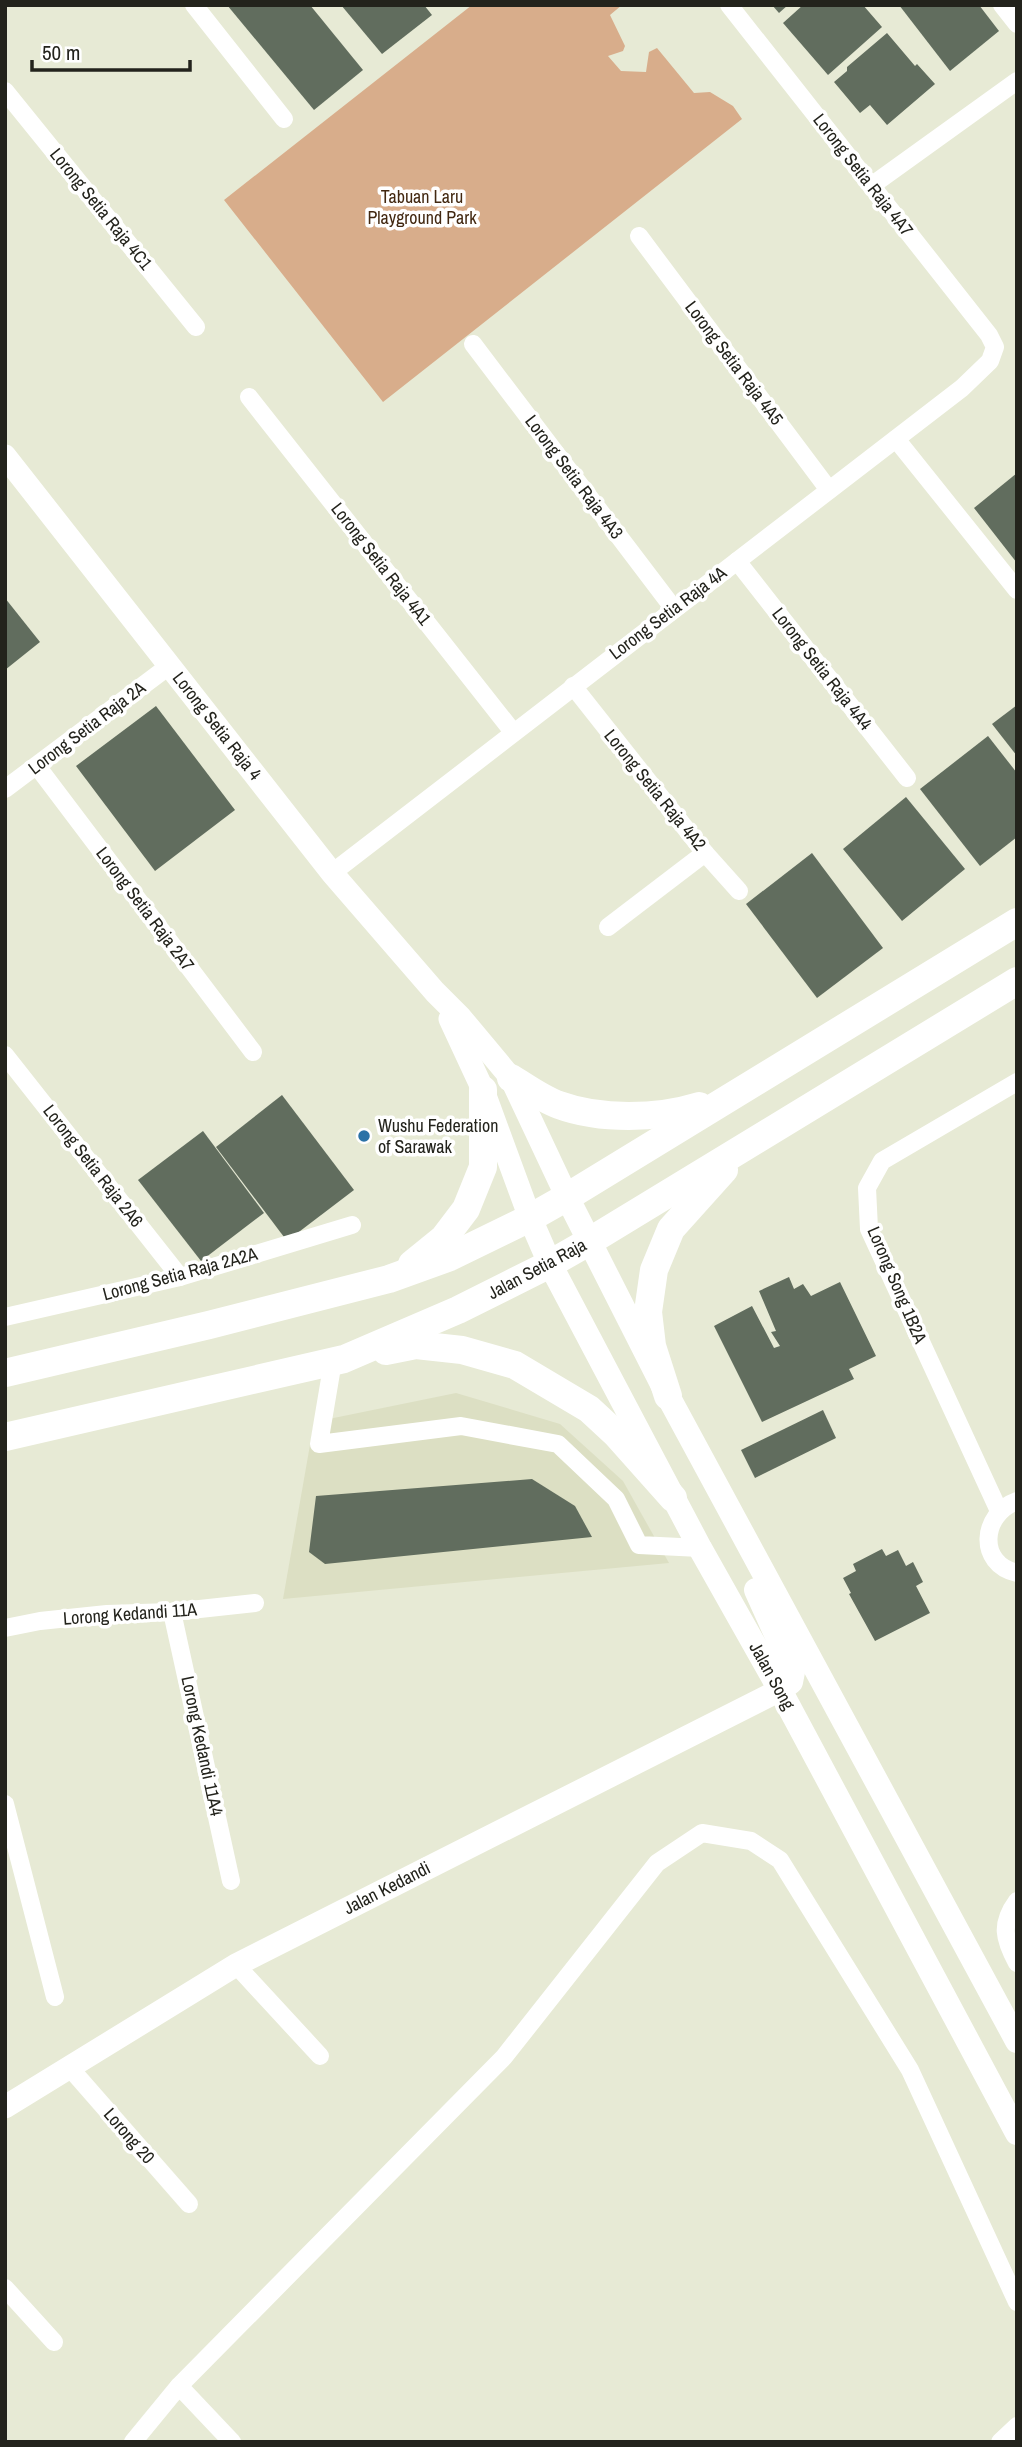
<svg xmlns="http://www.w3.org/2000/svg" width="1022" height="2447" font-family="'Archivo Narrow',sans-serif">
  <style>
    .built { fill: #dcdfc3 }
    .green { fill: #d8ad8b }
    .building { fill: #616d5e }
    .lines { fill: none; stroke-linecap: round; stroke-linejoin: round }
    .minor { stroke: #fff; stroke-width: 18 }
    .tertiary { stroke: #fff; stroke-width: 23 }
    .secondary { stroke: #fff; stroke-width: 24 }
    .primary { stroke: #fff; stroke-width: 28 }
    .poi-dot { fill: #2b72a6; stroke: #fff; stroke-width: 2.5 }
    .labels { text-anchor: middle; stroke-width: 7; stroke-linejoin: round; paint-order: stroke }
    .street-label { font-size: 18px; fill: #23231c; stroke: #fff }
    .park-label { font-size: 18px; fill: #422811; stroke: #fff }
    .poi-label { font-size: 18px; fill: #23231c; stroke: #fff; text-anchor: start }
  </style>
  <rect width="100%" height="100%" fill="#e7ead5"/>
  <path class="built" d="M456,1393L560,1424L623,1481L669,1563L283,1599L314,1422Z"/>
  <path class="green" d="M472,5H622L610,15L625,46L623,51L608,56L621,71L646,72L649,52L657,48L694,93L710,92L733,106L742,119L383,402L224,200Z"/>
  <g class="building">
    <path d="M227,5H310L363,70L314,110Z"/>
    <path d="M341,5H424L432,15L382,54Z"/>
    <path d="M772,5H788L779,13Z"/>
    <path d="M803,5H863L882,27L828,75L783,23Z"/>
    <path d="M899,5H979L999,31L950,71Z"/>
    <path d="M887,33L915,66L917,64L935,84L887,125L870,105L860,113L834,82L847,71V67Z"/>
    <path d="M1017,473V563L974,508Z"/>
    <path d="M5,598L40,642L5,670Z"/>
    <path d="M1017,705V756L992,724Z"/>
    <path d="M156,706L235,810L155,871L76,766Z"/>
    <path d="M988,736L1017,773V837L980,866L920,789Z"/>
    <path d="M906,797L965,869L902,921L843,849Z"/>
    <path d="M812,853L883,948L817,998L746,904Z"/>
    <path d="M282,1095L354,1190L287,1241L216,1147Z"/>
    <path d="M203,1131L264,1213L201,1261L138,1180Z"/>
    <path d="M789,1277L794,1289L803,1284L811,1296L840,1282L876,1356L849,1369L854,1379L762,1422L714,1326L752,1306L774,1348L780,1346L771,1332L776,1331L759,1291Z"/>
    <path d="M823,1410L836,1438L755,1478L741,1450Z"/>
    <path d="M532,1479L575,1506L592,1537L325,1564L309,1552L316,1496Z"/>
    <path d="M882,1549L886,1556L898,1550L906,1566L913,1562L923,1582L916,1586L930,1613L875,1641L849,1594L851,1593L843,1578L856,1571L853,1564Z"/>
  </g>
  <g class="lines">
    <g class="minor">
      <path d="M194,5L284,119"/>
      <path d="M1002,5L1017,24"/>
      <path d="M5,91L196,327"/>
      <path d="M871,186L1017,81"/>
      <path d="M639,236L829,490"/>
      <path d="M473,344L674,609"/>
      <path d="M249,397L513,732"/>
      <path d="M896,439L1017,590"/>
      <path d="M737,561L907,778"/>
      <path d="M573,686L705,853L739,891"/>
      <path d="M37,766L253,1052"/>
      <path d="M5,789L169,666"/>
      <path d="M332,873L962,388L990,361L995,347L989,335L729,5"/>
      <path d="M608,927L705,853"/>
      <path d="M5,1055L180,1277"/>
      <path d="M5,1317L180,1277L352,1225"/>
      <path d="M333,1361L319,1444L461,1426L558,1444L616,1499L639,1545L700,1548"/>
      <path d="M1017,1501C981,1514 977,1564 1017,1573"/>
      <path d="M999,1511L869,1229L867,1188L882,1161L1017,1082"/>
      <path d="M172,1612L231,1881"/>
      <path d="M5,1628L40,1621L107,1614L172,1612L255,1603"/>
      <path d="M5,1804L55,1997"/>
      <path d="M1017,1901C1000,1924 1004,1939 1017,1963"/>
      <path d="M236,1965L320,2056"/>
      <path d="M70,2068L189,2204"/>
      <path d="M5,2288L54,2342"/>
      <path d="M179,2386L504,2057L657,1863L702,1833L751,1841L780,1860L910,2070L1017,2302"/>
      <path d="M133,2442L179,2386L232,2442"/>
      <path d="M1000,2442L1017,2426"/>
    </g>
    <g class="tertiary">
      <path d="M5,456L332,873L435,992L461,1018L511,1078L567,1197"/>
      <path d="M450,1019L483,1090L530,1218"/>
      <path d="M5,2107L236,1965L780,1690"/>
    </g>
    <g class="secondary">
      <path d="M567,1197L668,1396L1017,2041"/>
      <path d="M530,1218L550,1264L700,1548L780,1690L1017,2133"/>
      <path d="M756,1590L793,1672L791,1682L780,1690"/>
    </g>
    <g class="primary">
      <path d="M511,1078C526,1087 542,1099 559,1105C600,1120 657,1119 699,1106"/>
      <path d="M412,1264L444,1238L466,1209L483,1167V1090"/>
      <path d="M386,1351L416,1345L462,1350L515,1365L589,1409L616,1434L673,1498"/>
      <path d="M5,1373L209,1325L389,1279L450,1257L530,1218L567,1197L1017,922"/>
      <path d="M668,1396L652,1346L648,1312L654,1270L671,1229L724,1170"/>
      <path d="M5,1437L344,1359L458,1310L550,1264L590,1241L1017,981"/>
    </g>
  </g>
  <circle class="poi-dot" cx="364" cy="1136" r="7"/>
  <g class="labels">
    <g class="street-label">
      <text transform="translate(863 175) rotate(52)" y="6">Lorong Setia Raja 4A7</text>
      <text transform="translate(101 209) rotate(51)" y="6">Lorong Setia Raja 4C1</text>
      <text transform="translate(734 363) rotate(53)" y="6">Lorong Setia Raja 4A5</text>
      <text transform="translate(574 477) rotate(53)" y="6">Lorong Setia Raja 4A3</text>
      <text transform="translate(381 564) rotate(52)" y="6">Lorong Setia Raja 4A1</text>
      <text transform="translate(668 613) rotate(-37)" y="6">Lorong Setia Raja 4A</text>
      <text transform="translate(822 669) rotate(52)" y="6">Lorong Setia Raja 4A4</text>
      <text transform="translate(217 726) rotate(52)" y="6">Lorong Setia Raja 4</text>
      <text transform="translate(87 728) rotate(-37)" y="6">Lorong Setia Raja 2A</text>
      <text transform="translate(655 790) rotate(51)" y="6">Lorong Setia Raja 4A2</text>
      <text transform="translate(145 909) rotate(53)" y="6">Lorong Setia Raja 2A7</text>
      <text transform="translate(93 1166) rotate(52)" y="6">Lorong Setia Raja 2A6</text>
      <text transform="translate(537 1269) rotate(-28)" y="6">Jalan Setia Raja</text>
      <text transform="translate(180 1274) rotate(-15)" y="6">Lorong Setia Raja 2A2A</text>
      <text transform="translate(897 1285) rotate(67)" y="6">Lorong Song 1B2A</text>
      <text transform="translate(130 1614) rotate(-4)" y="6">Lorong Kedandi 11A</text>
      <text transform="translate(772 1676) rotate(61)" y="6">Jalan Song</text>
      <text transform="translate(202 1746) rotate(78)" y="6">Lorong Kedandi 11A4</text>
      <text transform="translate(387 1888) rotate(-27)" y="6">Jalan Kedandi</text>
      <text transform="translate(129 2136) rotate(49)" y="6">Lorong 20</text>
    </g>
    <g class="park-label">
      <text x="422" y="203">Tabuan Laru<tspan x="422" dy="21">Playground Park</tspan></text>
    </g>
    <g class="poi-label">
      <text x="378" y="1132">Wushu Federation<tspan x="378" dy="21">of Sarawak</tspan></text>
    </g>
  </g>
  <rect width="1022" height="2447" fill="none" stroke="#23231c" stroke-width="14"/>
  <path d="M32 60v10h158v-10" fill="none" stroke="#23231c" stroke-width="3.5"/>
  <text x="42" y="60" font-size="21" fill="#23231c" stroke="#ffffff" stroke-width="5" paint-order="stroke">50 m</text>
</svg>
